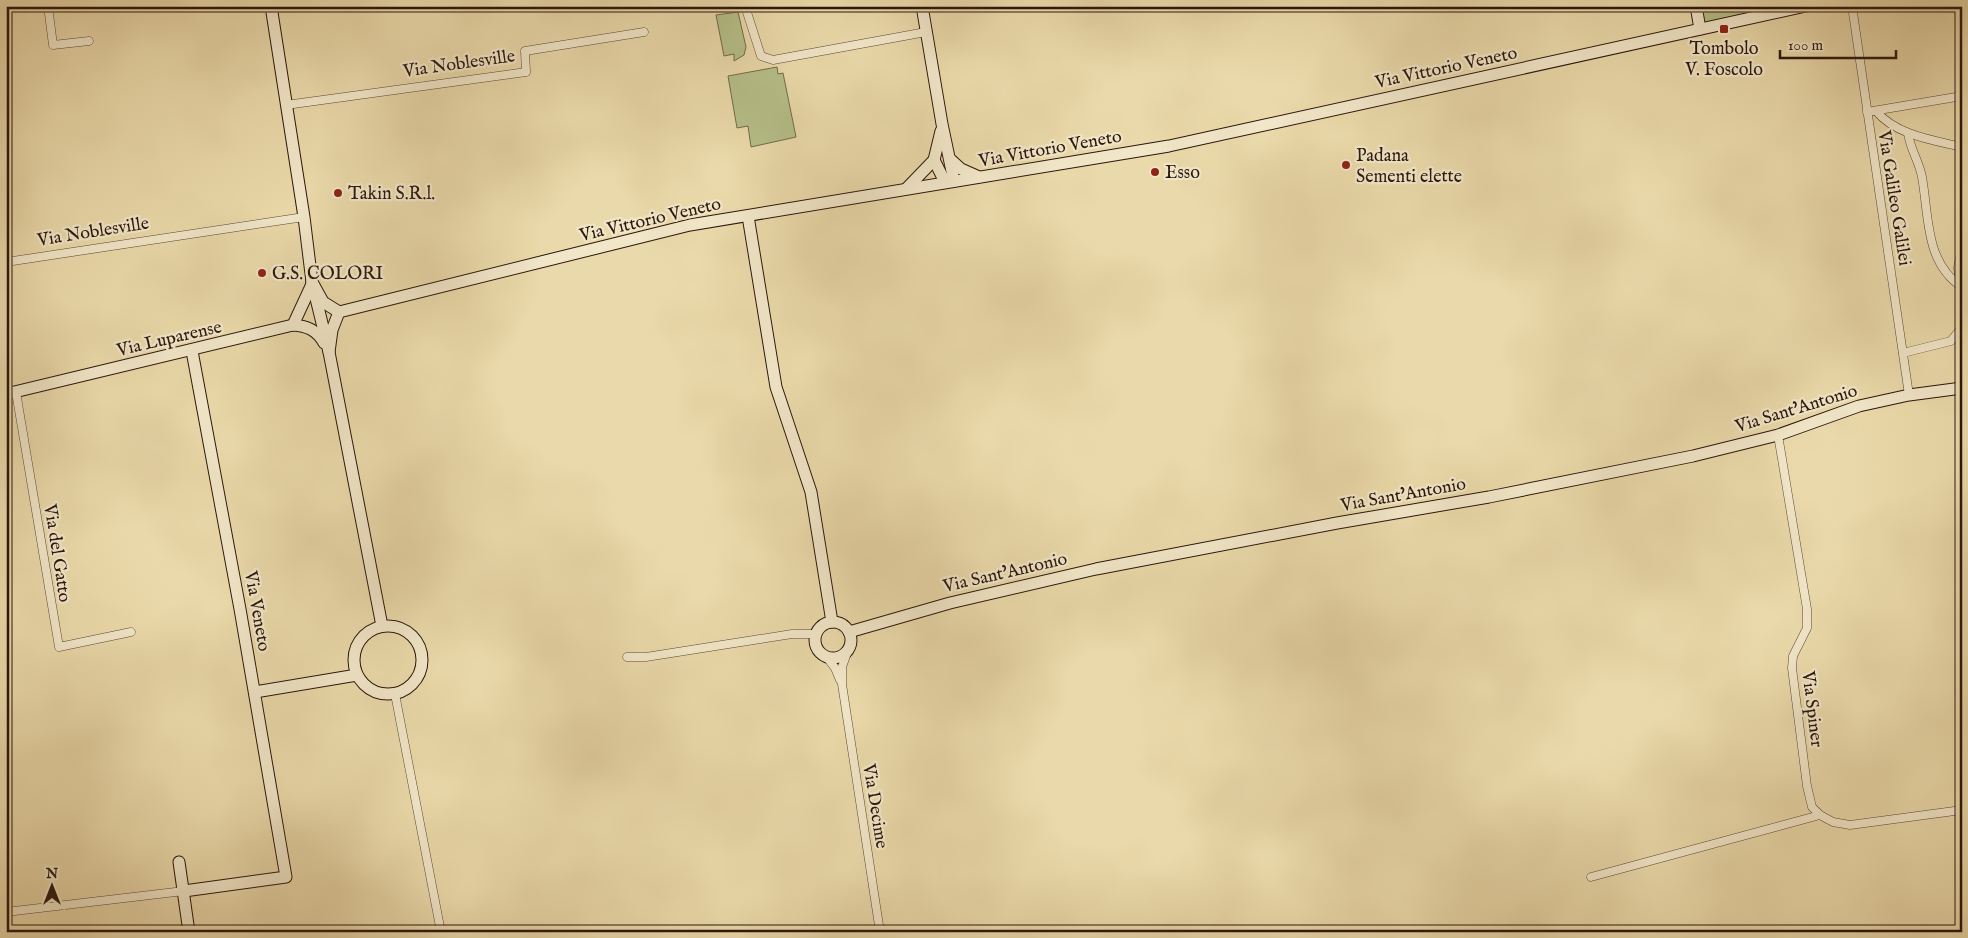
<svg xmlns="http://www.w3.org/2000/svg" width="1968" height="938" font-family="'IM FELL English',serif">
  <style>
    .green { fill: #b6bf89; stroke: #706a4a }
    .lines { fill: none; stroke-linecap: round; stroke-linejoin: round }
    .street-casing { stroke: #5a4734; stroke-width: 9 }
    .secondary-casing { stroke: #2a160c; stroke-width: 13 }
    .street { stroke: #f1e6c8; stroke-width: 8 }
    .secondary { stroke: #f1e6c8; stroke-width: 11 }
    .poi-dot { fill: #8f2418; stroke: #f1e6c8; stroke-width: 2 }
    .labels { text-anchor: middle; stroke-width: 4.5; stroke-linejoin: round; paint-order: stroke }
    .poi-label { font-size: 18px; fill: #2a160c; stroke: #f1e6c8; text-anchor: start }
    .street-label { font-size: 18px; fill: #2a160c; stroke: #f1e6c8 }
  </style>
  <rect width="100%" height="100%" fill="#ead9aa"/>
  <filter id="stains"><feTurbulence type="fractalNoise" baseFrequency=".004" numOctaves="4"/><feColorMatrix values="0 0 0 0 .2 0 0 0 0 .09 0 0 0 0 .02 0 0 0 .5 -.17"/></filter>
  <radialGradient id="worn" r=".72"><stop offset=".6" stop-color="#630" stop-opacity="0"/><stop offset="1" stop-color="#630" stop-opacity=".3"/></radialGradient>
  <g class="green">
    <path d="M1699,6H1762L1763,11L1705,23Z"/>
    <path d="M738,12L746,47L744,55L734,61V54L724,56L716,15Z"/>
    <path d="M777,67L778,74L783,73L796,137L751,147L748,126L737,128L728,76Z"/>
  </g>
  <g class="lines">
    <defs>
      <g id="street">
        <path d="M48,6L53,45L89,41"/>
        <path d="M745,6L761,56L773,60L926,32"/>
        <path d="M1852,6L1909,395"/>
        <path d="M286,105L526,72L525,51L644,32"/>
        <path d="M1876,111C1896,135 1932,140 1962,147"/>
        <path d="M1867,112L1962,96"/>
        <path d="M1908,133C1910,149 1919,161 1922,177C1929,216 1925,263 1962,287"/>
        <path d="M6,262L304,217"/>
        <path d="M1961,289L1958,268L1962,248"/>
        <path d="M1903,353L1951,341L1962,327"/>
        <path d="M16,392L59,647L131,632"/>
        <path d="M1778,435L1807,609V628L1793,656L1792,668L1807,786L1812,807L1820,815L1833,822L1850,825L1962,810"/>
        <path d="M848,650L842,667V684L880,932"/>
        <path d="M826,656L835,668L840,680"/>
        <path d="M627,657H646L792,634H816"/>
        <path d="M395,694L441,932"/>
        <path d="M1591,877L1820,815"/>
        <path d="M6,912L184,891"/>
        <path d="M1960,932L1962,888"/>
      </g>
      <g id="secondary">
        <path d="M271,6L304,217L312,282L323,302L339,312"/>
        <path d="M922,6L942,124L954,181"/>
        <path d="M1696,6L1700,29"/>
        <path d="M950,159L961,169L979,177"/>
        <path d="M934,160L945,182"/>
        <path d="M907,188L934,160L941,131"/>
        <path d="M748,216L776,387L811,492L832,622"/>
        <path d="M312,282L329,352L382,626"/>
        <path d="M293,325L312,284"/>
        <path d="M329,352L332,330L339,312L690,225L1169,146L1806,6"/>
        <path d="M6,394L293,325C307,326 317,330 324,343"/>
        <circle cx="833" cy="640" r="18"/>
        <circle cx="388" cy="660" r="34"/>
        <path d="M849,632L950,603L1096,569L1337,523L1489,497L1693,456L1778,435L1859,406L1909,395L1962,388"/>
        <path d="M255,692L357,675"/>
        <path d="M179,862L189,932"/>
        <path d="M184,891L286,877L240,609L192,351"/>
      </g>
    </defs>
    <use href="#street" class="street-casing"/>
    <use href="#secondary" class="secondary-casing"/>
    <use href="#street" class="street"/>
    <use href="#secondary" class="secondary"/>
  </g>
  <g class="poi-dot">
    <rect x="1719" y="24" width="10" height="10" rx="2.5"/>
    <circle cx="1346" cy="165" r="5"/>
    <circle cx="1155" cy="172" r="5"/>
    <circle cx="338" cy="193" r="5"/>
    <circle cx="262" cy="273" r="5"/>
  </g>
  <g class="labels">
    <g class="poi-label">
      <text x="1724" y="54" text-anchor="middle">Tombolo<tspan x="1724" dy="21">V. Foscolo</tspan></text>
      <text x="1356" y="161">Padana<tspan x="1356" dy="21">Sementi elette</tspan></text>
      <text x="1165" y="178">Esso</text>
      <text x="348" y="199">Takin S.R.l.</text>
      <text x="272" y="279">G.S. COLORI</text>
    </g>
    <g class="street-label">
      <text transform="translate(459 63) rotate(-8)" y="6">Via Noblesville</text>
      <text transform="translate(1446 67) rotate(-12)" y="6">Via Vittorio Veneto</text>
      <text transform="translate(1050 148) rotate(-10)" y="6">Via Vittorio Veneto</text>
      <text transform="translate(1895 198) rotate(81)" y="6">Via Galileo Galilei</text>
      <text transform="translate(650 219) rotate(-13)" y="6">Via Vittorio Veneto</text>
      <text transform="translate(93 231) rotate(-9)" y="6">Via Noblesville</text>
      <text transform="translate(169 338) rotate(-13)" y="6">Via Luparense</text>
      <text transform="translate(1796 408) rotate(-17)" y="6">Via Sant'Antonio</text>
      <text transform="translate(1403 494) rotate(-10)" y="6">Via Sant'Antonio</text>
      <text transform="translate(58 553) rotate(81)" y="6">Via del Gatto</text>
      <text transform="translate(1005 572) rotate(-13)" y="6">Via Sant'Antonio</text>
      <text transform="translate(258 611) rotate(80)" y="6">Via Veneto</text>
      <text transform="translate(1813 709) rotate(83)" y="6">Via Spiner</text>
      <text transform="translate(876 806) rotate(81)" y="6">Via Decime</text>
    </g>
  </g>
  <rect width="1968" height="938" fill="none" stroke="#ead9aa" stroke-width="25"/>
  <rect x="8" y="8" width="1953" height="923" fill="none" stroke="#2a160c" stroke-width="2.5"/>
  <rect x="12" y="12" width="1943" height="913" fill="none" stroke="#2a160c"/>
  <g transform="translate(52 886)" stroke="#f1e6c8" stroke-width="4" paint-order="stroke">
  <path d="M0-4L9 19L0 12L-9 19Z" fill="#2a160c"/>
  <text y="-8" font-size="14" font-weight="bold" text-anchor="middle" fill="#2a160c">N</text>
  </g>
  <path d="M1780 50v8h116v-8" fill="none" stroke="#2a160c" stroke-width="2.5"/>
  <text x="1788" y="50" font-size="15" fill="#2a160c" stroke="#f1e6c8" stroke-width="4" paint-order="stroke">100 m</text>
  <rect width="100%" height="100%" filter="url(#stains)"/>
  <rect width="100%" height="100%" fill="url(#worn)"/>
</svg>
